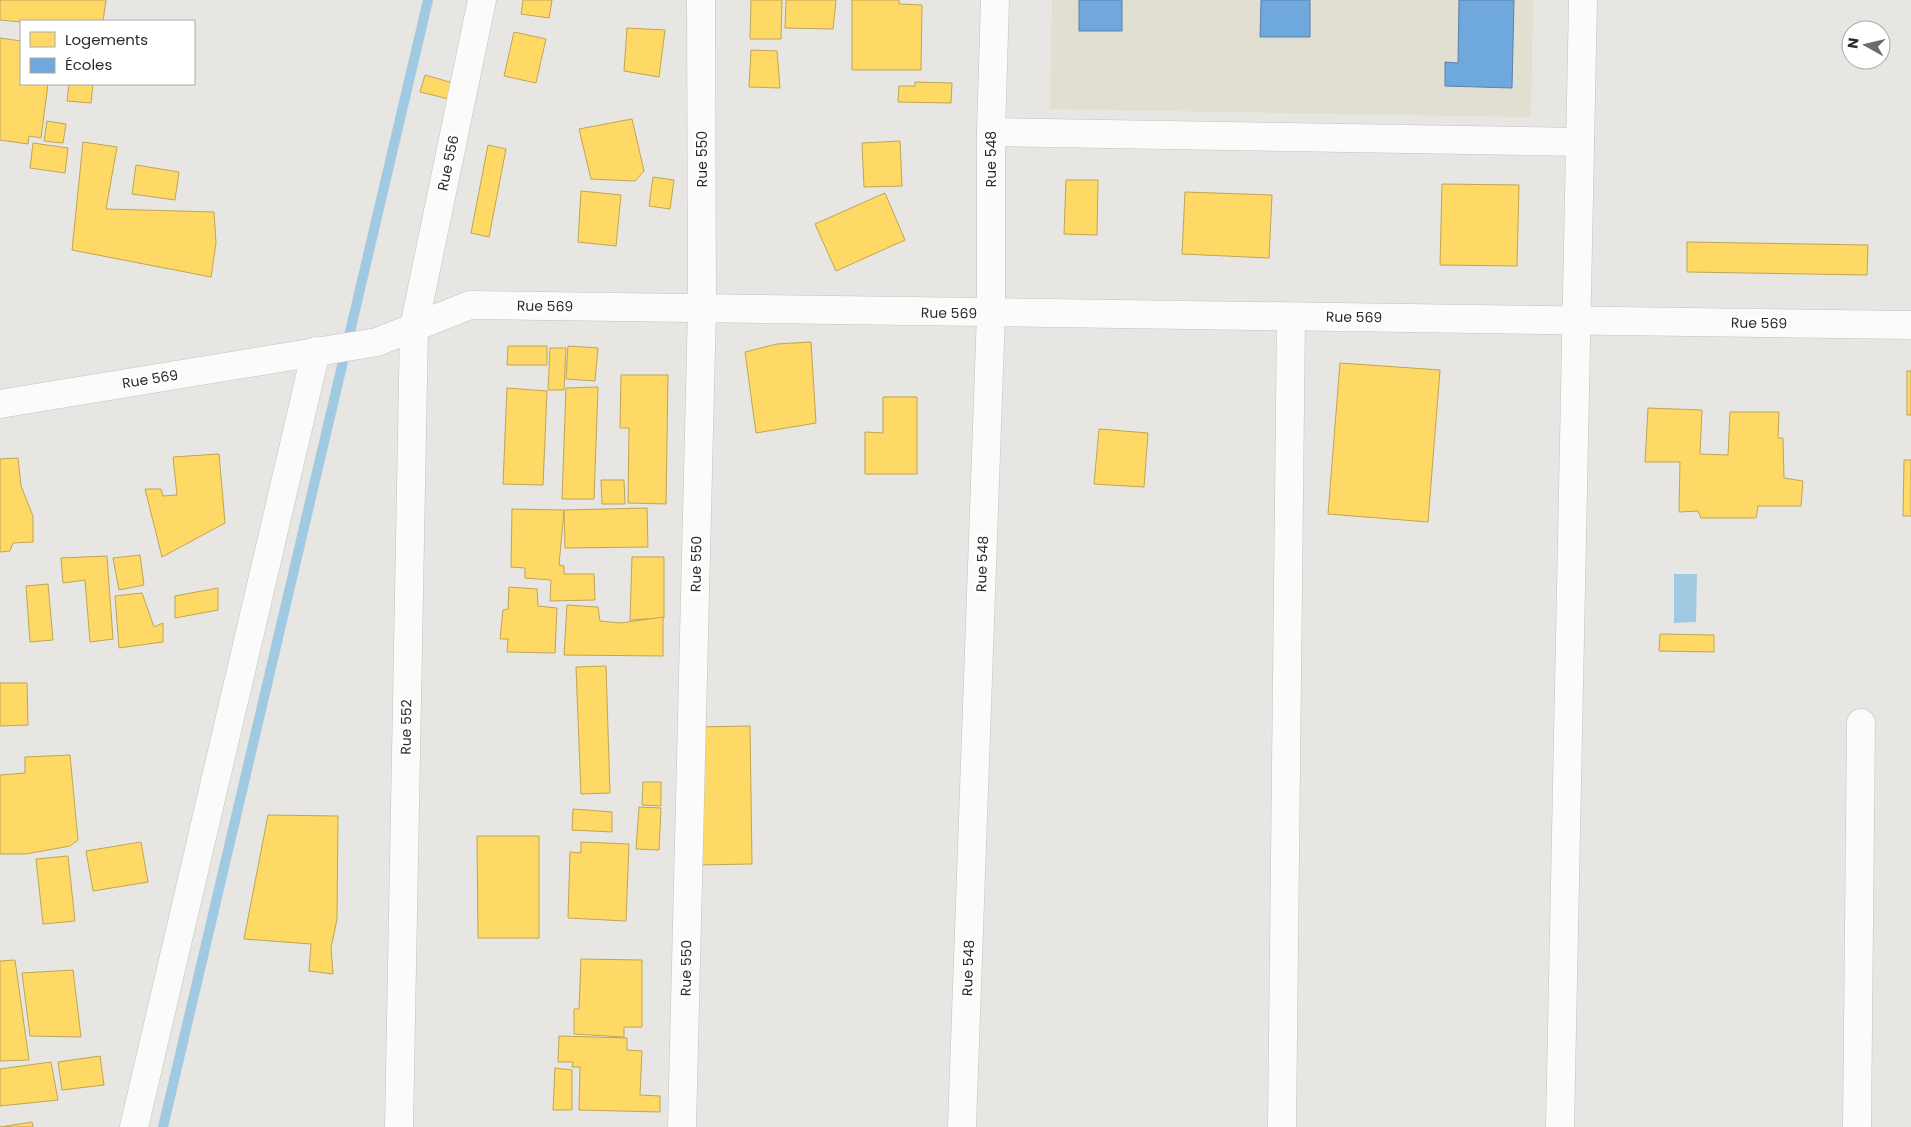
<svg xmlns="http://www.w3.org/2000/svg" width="1911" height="1127" font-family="Poppins,sans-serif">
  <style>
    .education { fill: #e1ded2 }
    .water { fill: #9fcae1 }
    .homes { fill: #ffd966; stroke: #bfa554 }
    .schools { fill: #6fa8dc; stroke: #5b82a7 }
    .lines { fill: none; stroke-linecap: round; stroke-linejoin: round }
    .stream { stroke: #9fcae1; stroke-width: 10 }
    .minor-casing { stroke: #c2c2c2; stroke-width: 29 }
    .minor { stroke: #fcfbfb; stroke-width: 28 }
    .labels { text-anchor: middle; stroke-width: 5; stroke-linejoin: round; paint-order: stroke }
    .street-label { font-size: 14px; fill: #2b2b2b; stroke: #fff }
  </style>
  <rect width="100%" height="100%" fill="#e8e6e2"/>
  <path class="education" d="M1052,0H1533L1531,117L1050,109Z"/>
  <path class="water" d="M1674,574H1697L1696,622L1674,623Z"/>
  <g class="homes">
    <path d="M0,0H106L103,21L21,22L0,20Z"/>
    <path d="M523,0H552L549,18L521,14Z"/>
    <path d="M751,0H782L781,39H750Z"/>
    <path d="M786,0H836L833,29L785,28Z"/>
    <path d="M852,0H899V4L922,5L921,70H852Z"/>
    <path d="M627,28L665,30L659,77L624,71Z"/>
    <path d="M514,32L546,39L536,83L504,76Z"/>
    <path d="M0,38L21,41V84H48L41,138L29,136L28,144L0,140Z"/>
    <path d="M751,50L777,51L780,88L749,87Z"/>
    <path d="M425,75L453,83L449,99L420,92Z"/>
    <path d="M915,82L952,83L951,103L898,102L899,86H915Z"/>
    <path d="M69,84H93L91,103L67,101Z"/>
    <path d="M632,119L644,171L635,181L591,179L579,129Z"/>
    <path d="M47,121L66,124L63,143L44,141Z"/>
    <path d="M900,141L902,186L864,187L862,143Z"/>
    <path d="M83,142L117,147L106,209L214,212L216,243L211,277L72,250Z"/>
    <path d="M33,143L68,148L65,173L30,168Z"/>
    <path d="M488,145L506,149L489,237L471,233Z"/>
    <path d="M136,165L179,172L175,200L132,194Z"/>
    <path d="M653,177L674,180L670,209L649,206Z"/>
    <path d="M1066,180H1098L1097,235L1064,234Z"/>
    <path d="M1442,184L1519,185L1517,266L1440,265Z"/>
    <path d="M581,191L621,195L616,246L578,242Z"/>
    <path d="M1185,192L1272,195L1269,258L1182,254Z"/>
    <path d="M885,193L905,240L836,271L815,224Z"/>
    <path d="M1687,242L1868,245L1867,275L1687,272Z"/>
    <path d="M811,342L816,423L756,433L745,352L777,344Z"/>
    <path d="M508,346H547V365H507Z"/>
    <path d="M568,346L598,348L595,381L566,379Z"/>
    <path d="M550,348H566L564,390H548Z"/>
    <path d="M1340,363L1440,370L1428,522L1328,514Z"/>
    <rect x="1907" y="371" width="4" height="44"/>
    <path d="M621,375H668L666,504L628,503L629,428H620Z"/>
    <path d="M598,387L594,499H562L566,388Z"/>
    <path d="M507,388L547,391L543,485L503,484Z"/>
    <path d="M883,397H917V474H865V432L883,433Z"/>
    <path d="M1648,408L1702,410L1700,454L1728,455L1730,412H1779L1778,438H1783L1784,478L1803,481L1801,506H1758L1756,518H1701L1698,511L1679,512L1680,462H1645Z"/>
    <path d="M1099,429L1148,433L1144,487L1094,484Z"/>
    <path d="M219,454L225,523L162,557L145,489H161L163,496L177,495L173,457Z"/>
    <path d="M18,458L21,486L33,516V542L13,543L10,551L0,552V459Z"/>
    <path d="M1904,460H1911V516H1903Z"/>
    <path d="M601,480H624L625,504H602Z"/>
    <path d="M647,508L648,547L565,548L564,510Z"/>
    <path d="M512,509L564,510L559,565L564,566V574H594L595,600L550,601L551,580L525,578V568L511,567Z"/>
    <path d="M140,555L144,585L119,590L113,558Z"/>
    <path d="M107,556L113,639L90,642L85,580L63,583L61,558Z"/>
    <path d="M632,557H664V618L630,620Z"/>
    <path d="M48,584L53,640L30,642L26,586Z"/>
    <path d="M509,587L537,589L538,606L557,608L555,653L507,652L508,639H500L503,610L508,609Z"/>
    <path d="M218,588V610L175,618V596Z"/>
    <path d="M142,593L154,627L163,623V642L119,648L115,596Z"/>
    <path d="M567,605L598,607L600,621L620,623L663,617V656L564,655Z"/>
    <path d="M1660,634L1714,635V652L1659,651Z"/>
    <path d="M606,666L610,793L581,794L576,667Z"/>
    <path d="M0,683H27L28,725L0,726Z"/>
    <path d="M750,726L752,864L697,865L695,727Z"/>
    <path d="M70,755L78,840L70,846L26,854H0V775L25,773V757Z"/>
    <path d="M643,782H661V806L642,805Z"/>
    <path d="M639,807L661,808L659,850L636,849Z"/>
    <path d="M573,809L612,812V832L572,830Z"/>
    <path d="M268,815L338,816L337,919L331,948L333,974L309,971L311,944L244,939Z"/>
    <path d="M477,836H539V938H478Z"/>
    <path d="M141,842L148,882L93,891L86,851Z"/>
    <path d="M581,842L629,844L626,921L568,918L570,852L581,853Z"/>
    <path d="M68,856L75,921L43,924L36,859Z"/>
    <path d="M581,959L642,960V1027H624V1037L574,1034V1009H579Z"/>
    <path d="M15,960L29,1060L0,1061V961Z"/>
    <path d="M73,970L81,1037L30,1036L22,973Z"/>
    <path d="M559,1036L627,1038V1050L642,1051L640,1095L660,1096V1112L579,1110L580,1067H572L573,1062H558Z"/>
    <path d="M100,1056L104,1085L62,1090L58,1062Z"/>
    <path d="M51,1062L58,1100L0,1106V1069Z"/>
    <path d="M555,1068L572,1070V1110H553Z"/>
    <path d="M32,1122L33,1127H0Z"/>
  </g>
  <g class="schools">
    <rect x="1079" y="0" width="43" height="31"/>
    <path d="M1261,0H1310V37H1260Z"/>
    <path d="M1459,0H1514L1512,88L1445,86V62L1458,63Z"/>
  </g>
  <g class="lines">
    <path class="stream" d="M163,1127L428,0"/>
    <defs>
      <g id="minor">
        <path d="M991,132L1580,142"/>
        <path d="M0,404L377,342L470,305L1911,325"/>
        <path d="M134,1127L316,351"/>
        <path d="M399,1127L414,327L482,0"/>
        <path d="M682,1127L702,308L701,0"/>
        <path d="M962,1127L991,314V132L995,0"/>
        <path d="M1282,1127L1291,317"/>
        <path d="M1560,1127L1583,0"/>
        <path d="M1857,1127L1861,723"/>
      </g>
    </defs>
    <use href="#minor" class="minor-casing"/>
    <use href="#minor" class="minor"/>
  </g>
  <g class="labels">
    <g class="street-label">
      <text transform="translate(702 159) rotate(-90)" y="5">Rue 550</text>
      <text transform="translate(991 159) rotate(-90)" y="5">Rue 548</text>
      <text transform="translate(448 163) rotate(-78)" y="5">Rue 556</text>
      <text transform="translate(545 306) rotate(1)" y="5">Rue 569</text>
      <text transform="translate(949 313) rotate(1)" y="5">Rue 569</text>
      <text transform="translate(1354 317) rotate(1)" y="5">Rue 569</text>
      <text transform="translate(1759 323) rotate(1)" y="5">Rue 569</text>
      <text transform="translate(150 379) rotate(-9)" y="5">Rue 569</text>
      <text transform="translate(696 564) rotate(-89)" y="5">Rue 550</text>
      <text transform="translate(982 564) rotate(-88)" y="5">Rue 548</text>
      <text transform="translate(406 727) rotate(-89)" y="5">Rue 552</text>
      <text transform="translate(686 968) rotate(-89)" y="5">Rue 550</text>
      <text transform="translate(968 968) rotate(-88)" y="5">Rue 548</text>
    </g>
  </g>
  <rect x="20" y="20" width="175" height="65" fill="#ffffff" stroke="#aaaaaa"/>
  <rect x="30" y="32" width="25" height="15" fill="#ffd966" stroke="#aaaaaa"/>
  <text x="65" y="45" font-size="15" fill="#2b2b2b">Logements</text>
  <rect x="30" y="58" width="25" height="15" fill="#6fa8dc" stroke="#aaaaaa"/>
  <text x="65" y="70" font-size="15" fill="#2b2b2b">Écoles</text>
  <g transform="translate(1866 45) rotate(278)"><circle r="24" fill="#ffffff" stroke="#aaaaaa"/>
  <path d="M0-4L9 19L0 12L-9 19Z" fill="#6d6c6b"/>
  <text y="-8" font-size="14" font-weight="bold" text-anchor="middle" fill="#2b2b2b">N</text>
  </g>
</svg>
